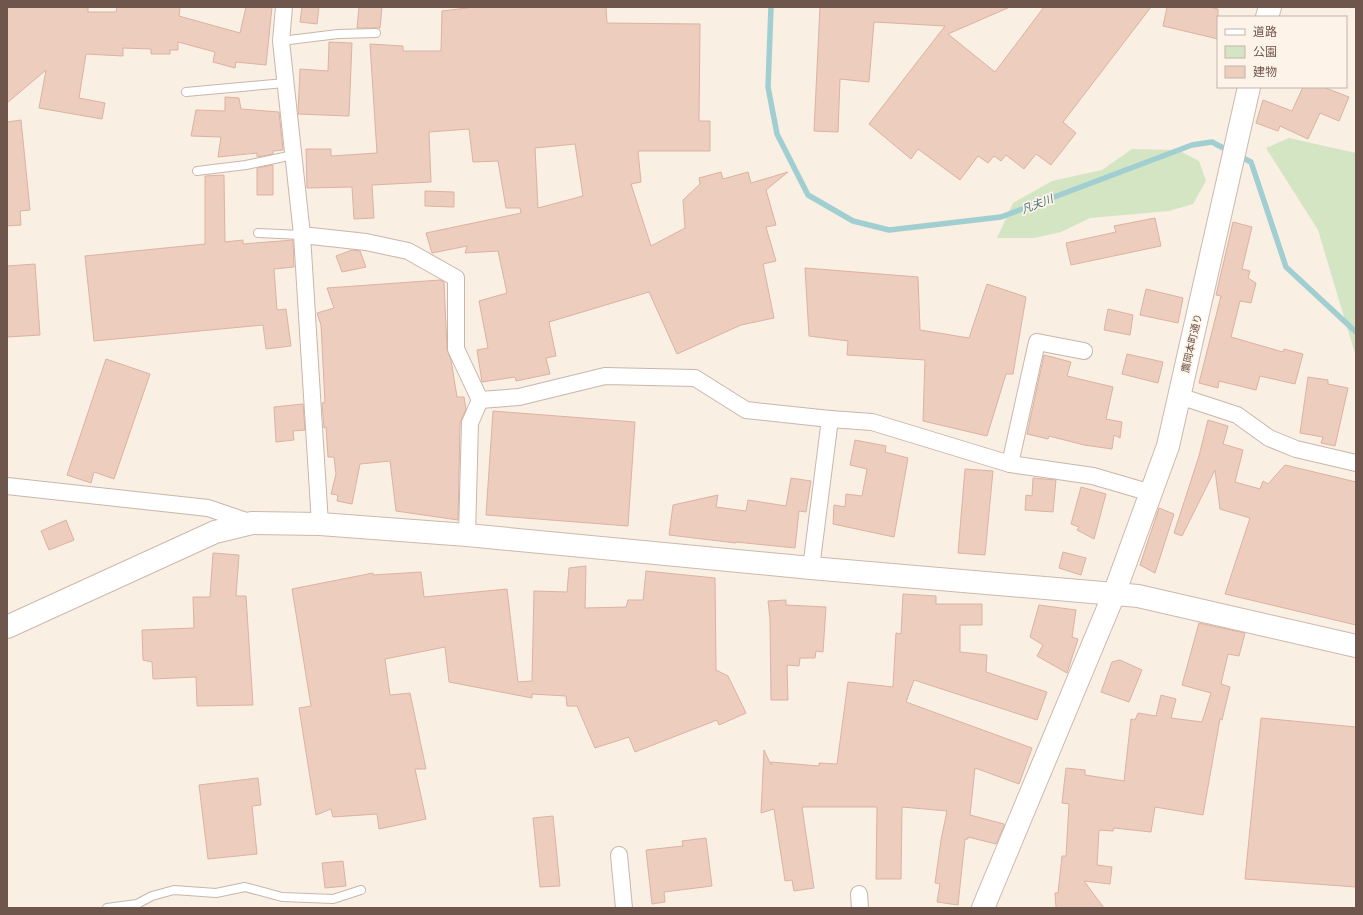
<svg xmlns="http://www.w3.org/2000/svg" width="1363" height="915" font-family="Roboto,'Noto Sans JP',sans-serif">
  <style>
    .green { fill: #d4e5c4 }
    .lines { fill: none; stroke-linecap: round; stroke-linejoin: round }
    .stream { stroke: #a1ced1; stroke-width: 5.5 }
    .building { fill: #eccdbe; stroke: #ddb2a0; fill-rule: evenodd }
    .lane-casing { stroke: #c9b6ab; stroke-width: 10 }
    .street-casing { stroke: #c9b6ab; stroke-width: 18 }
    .secondary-casing { stroke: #ceb8ac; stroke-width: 24 }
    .lane { stroke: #fff; stroke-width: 8 }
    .street { stroke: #fff; stroke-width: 16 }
    .secondary { stroke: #fff; stroke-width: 22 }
    .labels { text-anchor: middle; stroke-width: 3.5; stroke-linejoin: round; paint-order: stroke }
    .street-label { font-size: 10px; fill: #6f564c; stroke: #fdf3e9 }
    .water-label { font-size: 11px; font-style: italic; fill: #45757a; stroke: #fdf3e9 }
  </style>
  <rect width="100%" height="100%" fill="#f9efe3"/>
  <g class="green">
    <path d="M1289,138L1356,153V357L1318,230L1266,148Z"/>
    <path d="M1132,149L1178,150L1199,161L1206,181L1193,204L1169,211L1090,218L1061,232L1034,238H997L1013,203L1052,181L1102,170Z"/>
  </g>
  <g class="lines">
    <g class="stream">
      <path d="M771,7L768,87L777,134L808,195L853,221L889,230L1001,217L1192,145L1212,142L1229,151"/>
      <path d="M1239,156L1251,162L1286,267L1356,332"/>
    </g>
  </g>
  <g class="building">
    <path d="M7,7H88V12H116L117,7H180L179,16L240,33L246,7H272L266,65L236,62L235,68L213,62L215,52L178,42V50H170V54H151V49L123,48V56L86,54L79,98L105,103L102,119L39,108L46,70L7,103Z"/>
    <path d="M302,7H319L317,24L300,22Z"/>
    <path d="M359,7H382L380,28H357Z"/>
    <path d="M475,7H606L607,23L700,24L699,121H710V151H638L641,182L631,184L651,246L685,228L683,200L700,184L699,178L721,172L723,179L748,172L751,183L788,172L766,190L776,225L766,227L776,261L763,264L774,318L741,325L677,354L649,292L549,322L556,356L546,358L550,374L516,381L515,377L482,382L477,350L488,348L479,301L507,293L498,251L465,253L467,246L432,253L426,233L521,213L520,208H506L498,161L473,162L469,129L429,132L431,182L372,185L374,218L354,219L352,187L307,188L306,149H331V156L377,153L370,44L403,46V51H441L442,11ZM575,144L583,196L538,208L535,148Z"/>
    <path d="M820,7H1010L948,34L995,72L1044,7H1151L1063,122L1076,133L1051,165L1036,154L1024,169L1006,155L1001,161L994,156L988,163L978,156L960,180L918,149L911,159L869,124L945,26L874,22L869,82L840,79L838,132L814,131Z"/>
    <path d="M1167,7H1209L1218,9V39L1163,26Z"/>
    <path d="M329,42L352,43L349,116L298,114L300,69L328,71Z"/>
    <path d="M1303,87H1323L1349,97L1339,121L1320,113L1308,139L1280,126L1278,131L1256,123L1263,100L1292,111Z"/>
    <path d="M225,97L239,98L241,109L279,112L283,150L273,151V154L257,157V153L218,157L221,137L191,136L196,110L225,111Z"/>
    <path d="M21,120L30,210L20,211L21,225L7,226V122Z"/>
    <path d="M273,165V195H257V168Z"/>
    <path d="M224,175L225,242L243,240V244L293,240L294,267L274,269L277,310L286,309L291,346L266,349L263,325L94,341L85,256L205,244V176Z"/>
    <path d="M425,191L454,192V207L425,206Z"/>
    <path d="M1155,218L1161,246L1071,265L1066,243L1116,232L1114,226Z"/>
    <path d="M1233,222L1252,227L1242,269L1250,271L1248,278L1256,283L1251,303L1240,301L1231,337L1283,352L1284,349L1303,354L1295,384L1260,376L1256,390L1219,381L1218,388L1199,383L1221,296L1216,295Z"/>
    <path d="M352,250L360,251L366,267L342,272L336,256Z"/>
    <path d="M35,264L40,335L7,337V266Z"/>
    <path d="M805,268L918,277L920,330L969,338L987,284L1026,297L1013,374H1006L987,436L923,421L925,360L847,355L848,341L809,336Z"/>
    <path d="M440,280L444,282L447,349L451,360L457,397H464L466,409L460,423L458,520L396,511L390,461L360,464L352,504L337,501L338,495L331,494L336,474L334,457H328L326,427L324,428L322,403L325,402L321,325L317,313L334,308L327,288Z"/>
    <path d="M1146,289L1183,298L1178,323L1140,315Z"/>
    <path d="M1108,309L1133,315L1130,335L1104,330Z"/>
    <path d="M1127,354L1163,362L1158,383L1122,374Z"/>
    <path d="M1044,355L1071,362L1067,376L1113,387L1106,419L1122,422L1120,438L1114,435L1112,449L1084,445L1049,436L1048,439L1027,434Z"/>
    <path d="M106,359L150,374L114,479L94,472L91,483L67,475Z"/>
    <path d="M1308,377L1328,380V384L1348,388L1335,446L1321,443L1323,437L1300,433Z"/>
    <path d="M303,404L305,430L293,431L294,440L276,442L274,407Z"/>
    <path d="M493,411L635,422L628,526L486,515Z"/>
    <path d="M1208,420L1228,426L1223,444L1243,450L1235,482L1260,489L1263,481L1268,484L1285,465L1356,482V625L1225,594L1250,518L1220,509L1215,470L1182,536L1174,533L1199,456Z"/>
    <path d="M855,440L886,446L885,452L908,458L894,537L833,524L834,505L845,507L846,494L862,496L867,469L850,465Z"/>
    <path d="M965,469L993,471L985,555L958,553Z"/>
    <path d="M791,478L811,481L806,512L799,511L795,548L736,542V543L669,535L673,505L718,495L716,507L746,511L748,500L786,506Z"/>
    <path d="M1033,478L1056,480L1053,512L1025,510L1026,495L1032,496Z"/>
    <path d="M1081,487L1106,494L1094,539L1077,530L1079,527L1071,524Z"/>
    <path d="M1159,508L1174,514L1155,573L1140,565Z"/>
    <path d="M66,520L74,540L49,550L41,531Z"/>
    <path d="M1063,552L1086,558L1081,575L1059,568Z"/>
    <path d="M213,553L239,555L236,596H246L253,705L197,706L196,677L153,679L152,662L143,660L142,630L194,628L193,597H210Z"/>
    <path d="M586,566L585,608L626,607L628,600H643L646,571L715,578L716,670L728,676L746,713L719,725L717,720L635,752L629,737L595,748L577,706H567L566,696L532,694V698L449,682L445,647L385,659L390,695L410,693L426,769H415L426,819L379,829L377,814L333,817L331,809L316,815L299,708L311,706L292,589L373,573V575L421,572L424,597L507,589L518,682L532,681L534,591L567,592L569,568Z"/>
    <path d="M903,594L936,596V604H982V625H960V652L987,655L986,672L1047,692L1037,720L914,680L906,702L1032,748L1019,784L975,768L970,815L1004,824V826L996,844L968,837V839H965L958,905L937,902L940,884L935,883L941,840L947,811L902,807L901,879H876L877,807H802L814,888L794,891L792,880L785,881L774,809L761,813L764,750L771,765V762L819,766V763L837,764L848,682L893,687L896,633L901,634Z"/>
    <path d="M786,600V605L826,607L823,652L816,651L815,658H800L799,666L787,665L788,700H771L770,619L768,601Z"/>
    <path d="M1039,605L1076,610L1072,637L1078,639L1067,673L1037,656L1043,645L1030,637Z"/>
    <path d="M1199,623L1245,633L1239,656L1228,654L1221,684L1230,687L1222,720L1220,719L1203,815L1155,807L1151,832L1114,828L1113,831L1099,830L1097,865L1112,867L1110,884L1084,881L1104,908H1056L1055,893H1058L1062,856H1066L1069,804L1062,803L1066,768L1085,770V775L1124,781L1131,719L1135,720L1138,713L1156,716L1161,695L1176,699L1171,718L1202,722L1211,693L1182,685Z"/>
    <path d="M1120,660L1142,670L1129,702L1101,692L1112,662Z"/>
    <path d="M1261,718L1356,727V887L1245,879Z"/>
    <path d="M258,778L261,805L252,806L257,854L208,859L199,785Z"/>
    <path d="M553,816L560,886L540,887L533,818Z"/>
    <path d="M706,838L712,886L664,892L665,902L652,904L646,850L683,846L682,841Z"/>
    <path d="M343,861L346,886L325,888L322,863Z"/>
  </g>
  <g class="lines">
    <defs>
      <g id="lane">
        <path d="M281,41L338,34L376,33"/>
        <path d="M186,92L285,83"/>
        <path d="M197,171L246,165L293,155"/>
        <path d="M258,233L302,235"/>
        <path d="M107,908L137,904L152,896L174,890L216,893L245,887L282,897L333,899L361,890"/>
      </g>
      <g id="street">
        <path d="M284,7L281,41L302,235L320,524"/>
        <path d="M302,235L366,242L408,251L456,278V349L480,400L470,423L467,535"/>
        <path d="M1179,396L1237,415L1269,438L1296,449L1356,463"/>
        <path d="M480,400L519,397L605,376L695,378L746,410L830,419L811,568"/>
        <path d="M830,419L872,422L1010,464L1093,476L1151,493"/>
        <path d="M1010,464L1037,342L1084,351"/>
        <path d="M7,486L208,508L252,523"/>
        <path d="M619,855L624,908"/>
        <path d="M859,894L860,908"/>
      </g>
      <g id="secondary">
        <path d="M1267,17L1270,7"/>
        <path d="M7,627L215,532L252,523L320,524L467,535L811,568L1138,596L1356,646"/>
        <path d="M983,908L1114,594L1168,446L1249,87"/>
      </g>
    </defs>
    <use href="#lane" class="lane-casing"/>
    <use href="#street" class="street-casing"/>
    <use href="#secondary" class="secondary-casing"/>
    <use href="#lane" class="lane"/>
    <use href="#street" class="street"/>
    <use href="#secondary" class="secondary"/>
  </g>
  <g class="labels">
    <g class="street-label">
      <text transform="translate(1191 343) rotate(-77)" y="4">鷹岡本町通り</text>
    </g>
    <g class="water-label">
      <text transform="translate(1037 204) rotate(-21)" y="4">凡夫川</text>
    </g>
  </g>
  <rect width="1363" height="915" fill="none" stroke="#6f564c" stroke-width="16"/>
  <rect x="1217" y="16" width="130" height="72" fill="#fdf3e9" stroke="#c4b4aa"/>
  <rect x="1225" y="29" width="20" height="6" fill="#ffffff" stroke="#c4b4aa"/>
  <text x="1253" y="36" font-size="12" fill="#6f564c">道路</text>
  <rect x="1225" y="46" width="20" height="12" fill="#d4e5c4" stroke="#c4b4aa"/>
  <text x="1253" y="56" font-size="12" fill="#6f564c">公園</text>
  <rect x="1225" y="66" width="20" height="12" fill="#eccdbe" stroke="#c4b4aa"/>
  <text x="1253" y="76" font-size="12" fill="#6f564c">建物</text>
</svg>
